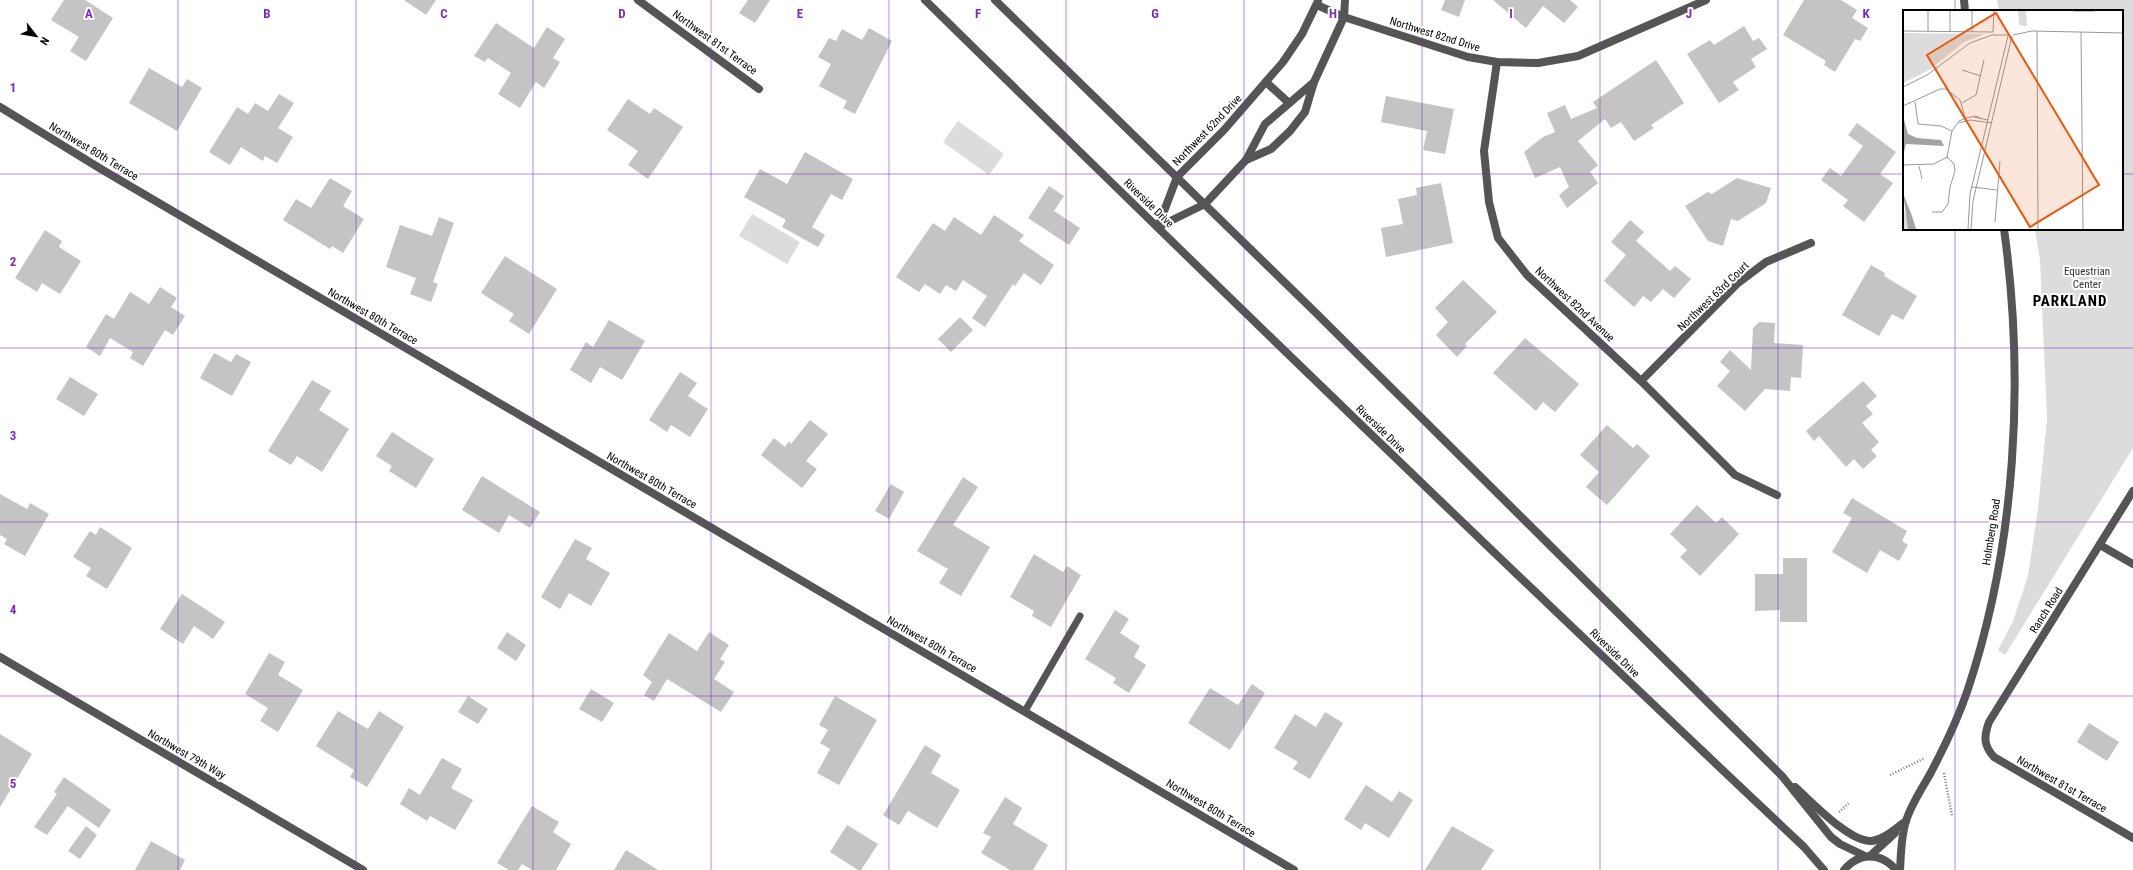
<svg xmlns="http://www.w3.org/2000/svg" width="2133" height="870" font-family="'Roboto Condensed',sans-serif">
  <style>
    .green { fill: #dcdcdc }
    .building { fill: #c4c4c4 }
    .lines { fill: none; stroke-linecap: round; stroke-linejoin: round }
    .path { stroke: #777; stroke-width: 2.5; stroke-dasharray: 1 2; stroke-linecap: butt }
    .service { stroke: #555; stroke-width: 7 }
    .minor { stroke: #555; stroke-width: 8 }
    .tertiary { stroke: #555; stroke-width: 8 }
    .grid { fill: none; stroke: #7b2cbf; stroke-width: 1; stroke-opacity: 0.55 }
    .labels { text-anchor: middle; stroke-width: 4; stroke-linejoin: round; paint-order: stroke }
    .street-label { font-size: 11px; fill: #000; stroke: #fff }
    .park-label { font-size: 11px; fill: #333; stroke: #fff }
    .district-label { font-size: 15px; font-weight: bold; letter-spacing: 1px; fill: #000; stroke: #fff }
    .inset-road { fill: none; stroke: #999; stroke-width: 1 }
    .view { fill: #e8590c; fill-opacity: 0.15; stroke: #e8590c; stroke-width: 2 }
    .inset-edge { fill: none; stroke: #000; stroke-width: 2 }
    .grid-label { font-size: 13px; text-anchor: middle; font-weight: bold; fill: #7b2cbf; stroke: #fff; stroke-width: 4; stroke-linejoin: round; paint-order: stroke }
  </style>
  <rect width="100%" height="100%" fill="#fff"/>
  <g class="green">
    <path d="M1997,0H2133V448L2005,655L1998,650L2013,621L2028,576L2038,508L2047,419L2040,260L2035,229H2122V11H1999Z"/>
    <path d="M958,121L1004,154L989,175L943,142Z"/>
    <path d="M752,214L800,242L787,264L739,236Z"/>
  </g>
  <g class="building">
    <path d="M64,0H85L113,18L86,61L70,51L79,37L51,20Z"/>
    <path d="M404,0H436L426,15Z"/>
    <path d="M748,0H770L755,23L739,13Z"/>
    <path d="M1445,0H1465L1459,17L1441,10Z"/>
    <path d="M1493,0H1570L1578,7L1564,23L1543,6L1526,28Z"/>
    <path d="M1804,0H1841L1857,10L1852,18L1868,28L1860,41L1855,39L1835,72L1824,65L1826,61L1783,35Z"/>
    <path d="M496,23L534,48L547,27L565,39L553,58L560,62L544,88L536,82L520,108L498,94L511,73L488,58L485,62L474,56Z"/>
    <path d="M1744,26L1753,41L1759,38L1767,49L1751,59L1756,67L1733,82L1739,90L1719,103L1687,54L1710,40L1714,45Z"/>
    <path d="M869,28L892,41L855,114L843,108L847,101L819,86L831,64L818,57L829,38L836,41L842,29L862,40Z"/>
    <path d="M1656,60L1684,103L1651,125L1654,128L1634,141L1621,122L1611,128L1605,119L1578,141L1598,165L1590,172L1598,183L1567,208L1559,195L1569,187L1560,167L1535,178L1524,152L1543,137L1555,132L1547,113L1565,105L1571,119L1597,108L1593,102Z"/>
    <path d="M149,68L182,87L187,79L202,88L177,131L129,103Z"/>
    <path d="M279,94L294,103L278,128L293,137L277,163L265,156L263,161L241,147L230,165L209,152L237,107L248,114L255,103L268,111Z"/>
    <path d="M1386,96L1454,109L1445,154L1423,150L1427,131L1381,122Z"/>
    <path d="M628,99L650,114L654,108L683,127L648,179L628,165L638,151L607,130Z"/>
    <path d="M1857,123L1896,152L1880,174L1893,183L1864,222L1843,206L1848,200L1821,180L1830,168L1841,176L1863,146L1848,135Z"/>
    <path d="M805,152L853,179L842,200L831,194L812,227L825,235L818,247L782,227L786,220L744,197L760,169L787,184Z"/>
    <path d="M330,178L352,191L343,206L364,219L343,253L332,246L330,249L283,220L296,199L311,208Z"/>
    <path d="M1737,178L1771,188L1766,203L1738,221L1731,219L1723,246L1708,241L1685,206L1708,192L1712,194Z"/>
    <path d="M1441,183L1453,243L1386,257L1381,228L1403,224L1398,199L1417,195L1416,188Z"/>
    <path d="M1049,186L1064,196L1054,211L1080,228L1069,245L1028,218Z"/>
    <path d="M994,215L1024,235L1019,241L1054,265L1041,285L1024,273L1015,286L1013,284L985,327L972,318L987,296L963,280L956,291L946,285L940,294L925,284L919,292L896,277L933,223L945,231L954,217L981,235Z"/>
    <path d="M439,217L454,223L433,282L438,284L431,302L410,294L416,278L386,267L400,225L432,236Z"/>
    <path d="M1630,220L1644,232L1636,241L1670,271L1675,266L1691,279L1674,298L1663,289L1651,302L1643,296L1634,307L1604,281L1626,255L1611,242Z"/>
    <path d="M45,230L62,241L59,247L81,261L60,294L42,283L37,292L15,278Z"/>
    <path d="M505,256L557,289L529,334L509,321L514,314L481,293Z"/>
    <path d="M1871,265L1885,273L1884,276L1917,296L1903,320L1892,314L1879,336L1842,315Z"/>
    <path d="M1463,280L1497,312L1465,344L1467,346L1457,357L1436,335L1448,322L1435,308Z"/>
    <path d="M160,287L177,298L171,307L185,316L173,335L165,330L143,366L130,358L133,352L110,338L100,356L86,347L106,314L114,319L130,292L149,304Z"/>
    <path d="M960,317L973,330L951,352L938,339Z"/>
    <path d="M609,320L645,341L622,380L600,367L591,383L570,370L586,342L593,347Z"/>
    <path d="M1759,322L1775,323L1774,343L1803,345L1801,378L1791,377L1790,391L1765,389L1745,411L1717,386L1730,371L1720,362L1730,350L1751,370L1753,328Z"/>
    <path d="M1525,338L1579,384L1555,412L1543,402L1536,411L1493,373Z"/>
    <path d="M214,353L231,362L236,354L251,362L232,396L200,378Z"/>
    <path d="M680,372L697,383L688,396L708,409L690,437L671,425L667,432L649,420Z"/>
    <path d="M70,377L98,394L84,416L56,399Z"/>
    <path d="M312,380L331,391L319,410L349,429L322,472L297,456L291,465L268,451Z"/>
    <path d="M1863,381L1877,396L1866,406L1873,414L1862,423L1879,442L1871,450L1877,456L1863,469L1854,459L1846,467L1819,436L1814,441L1806,431Z"/>
    <path d="M810,420L828,434L806,461L817,469L802,488L761,455L774,438L785,447L789,441L791,444Z"/>
    <path d="M1607,425L1633,448L1637,444L1650,456L1607,505L1586,487L1599,472L1580,455Z"/>
    <path d="M392,432L434,459L416,488L389,471L392,466L376,456Z"/>
    <path d="M482,476L540,512L530,528L509,515L499,533L462,510Z"/>
    <path d="M963,477L978,487L953,525L990,547L961,596L939,583L948,569L917,551Z"/>
    <path d="M891,484L904,492L889,519L875,511Z"/>
    <path d="M0,494L27,509L30,503L49,514L25,556L4,544L7,539L0,535Z"/>
    <path d="M1852,498L1907,531L1902,541L1908,545L1899,561L1880,550L1867,573L1832,552L1852,518L1843,513Z"/>
    <path d="M1697,505L1716,523L1722,517L1739,534L1700,576L1680,557L1687,550L1670,534Z"/>
    <path d="M100,527L132,548L107,589L86,576L91,568L73,557L90,531L96,535Z"/>
    <path d="M575,539L592,548L586,559L610,573L591,606L569,593L560,609L541,597Z"/>
    <path d="M1034,554L1063,572L1067,566L1081,575L1051,627L1032,616L1034,611L1010,597Z"/>
    <path d="M1783,558H1807V622H1780V610L1755,611V574H1783Z"/>
    <path d="M182,594L225,622L213,639L194,626L183,644L160,629Z"/>
    <path d="M1115,610L1129,619L1120,633L1140,646L1134,657L1146,665L1129,693L1113,683L1116,678L1085,659Z"/>
    <path d="M507,632L526,645L516,661L497,648Z"/>
    <path d="M709,632L729,645L720,659L725,662L714,679L734,692L721,712L667,679L654,701L644,695L652,682L643,675L669,633L697,651Z"/>
    <path d="M269,653L285,662L278,675L303,690L278,732L260,721L268,708L245,694Z"/>
    <path d="M1252,684L1265,693L1230,750L1188,723L1210,688L1238,705Z"/>
    <path d="M591,689L614,703L602,722L579,709Z"/>
    <path d="M468,696L488,709L478,724L458,712Z"/>
    <path d="M835,696L877,720L839,785L817,773L830,749L820,743L828,730L819,725Z"/>
    <path d="M338,711L368,729L379,711L404,727L367,787L350,777L354,770L316,746Z"/>
    <path d="M1325,712L1343,723L1310,779L1293,769L1298,762L1274,748L1295,714L1316,727Z"/>
    <path d="M2089,723L2119,742L2107,761L2077,742Z"/>
    <path d="M0,734L32,754L0,807Z"/>
    <path d="M925,745L941,755L931,773L960,790L937,828L908,811L899,825L883,815Z"/>
    <path d="M442,758L462,769L451,788L473,800L455,830L430,816L427,821L400,804L409,788L420,795Z"/>
    <path d="M64,777L111,810L99,828L68,806L47,835L34,827L57,794L54,792Z"/>
    <path d="M1366,785L1392,802L1399,791L1413,800L1389,838L1365,823L1361,830L1344,819Z"/>
    <path d="M1005,797L1022,808L1013,824L1048,845L1033,870H1010L981,853L991,837L983,833Z"/>
    <path d="M532,806L559,822L553,832L571,844L556,870H532L522,864L518,870H509L497,863Z"/>
    <path d="M847,825L878,844L861,870H858L830,852Z"/>
    <path d="M86,826L97,835L80,859L68,851Z"/>
    <path d="M1452,826L1494,850L1481,870H1425Z"/>
    <path d="M151,841L185,860L180,870H135Z"/>
    <path d="M626,850L658,870H614Z"/>
  </g>
  <g class="lines">
    <g class="path">
      <path d="M1944,773L1952,816"/>
      <path d="M1890,775L1925,758"/>
      <path d="M1839,812L1850,802"/>
    </g>
    <path class="service" d="M1025,711L1080,616"/>
    <g class="minor">
      <path d="M638,0L759,89"/>
      <path d="M1317,5L1344,17L1468,57L1497,62L1538,63L1578,56L1706,0"/>
      <path d="M1497,62L1484,151L1489,202L1498,238L1527,275L1641,381L1735,475L1777,495"/>
      <path d="M1266,82L1289,103"/>
      <path d="M0,107L101,169L1294,870"/>
      <path d="M1246,160L1271,149L1290,131L1305,112L1314,82L1344,17L1345,0"/>
      <path d="M1158,227L1177,177L1224,130L1283,62L1302,34L1318,1"/>
      <path d="M1158,227L1205,204L1246,160L1265,124L1314,82"/>
      <path d="M1641,381L1738,283L1766,262L1811,243"/>
      <path d="M2133,491L1989,722C1984,736 1983,745 1994,757L2133,838"/>
      <path d="M2100,545L2133,564"/>
      <path d="M0,657L363,870"/>
    </g>
    <g class="tertiary">
      <path d="M925,0C1215,285 1508,568 1804,847L1824,870"/>
      <path d="M995,0L1315,312L1782,776L1831,837L1840,844L1865,856"/>
      <path d="M1964,0L1965,11"/>
      <path d="M1795,787C1811,801 1850,843 1872,841C1885,839 1896,828 1906,821"/>
      <path d="M1870,856L1895,833"/>
      <path d="M1844,870C1859,852 1881,852 1896,870"/>
      <path d="M1900,870C1901,854 1901,836 1906,821C1911,805 1921,790 1929,776C1944,748 1958,719 1968,689C2016,544 2025,380 2004,229"/>
    </g>
  </g>
  <path class="grid" d="M178,0V870M356,0V870M533,0V870M711,0V870M889,0V870M1066,0V870M1244,0V870M1422,0V870M1600,0V870M1778,0V870M1955,0V11M0,174H1904M2122,174H2133M1955,229V870M0,348H2133M0,522H2133M0,696H2133"/>
  <g class="labels">
    <g class="street-label">
      <text transform="translate(1435 34) rotate(17)" y="4">Northwest 82nd Drive</text>
      <text transform="translate(715 42) rotate(36)" y="4">Northwest 81st Terrace</text>
      <text transform="translate(1207 130) rotate(-46)" y="4">Northwest 62nd Drive</text>
      <text transform="translate(94 151) rotate(31)" y="4">Northwest 80th Terrace</text>
      <text transform="translate(1149 203) rotate(44)" y="4">Riverside Drive</text>
      <text transform="translate(1713 296) rotate(-44)" y="4">Northwest 63rd Court</text>
      <text transform="translate(1575 304) rotate(43)" y="4">Northwest 82nd Avenue</text>
      <text transform="translate(373 316) rotate(30)" y="4">Northwest 80th Terrace</text>
      <text transform="translate(1381 429) rotate(44)" y="4">Riverside Drive</text>
      <text transform="translate(652 480) rotate(30)" y="4">Northwest 80th Terrace</text>
      <text transform="translate(1991 532) rotate(-81)" y="4">Holmberg Road</text>
      <text transform="translate(2046 610) rotate(-58)" y="4">Ranch Road</text>
      <text transform="translate(932 644) rotate(30)" y="4">Northwest 80th Terrace</text>
      <text transform="translate(1615 653) rotate(44)" y="4">Riverside Drive</text>
      <text transform="translate(187 754) rotate(30)" y="4">Northwest 79th Way</text>
      <text transform="translate(2062 784) rotate(30)" y="4">Northwest 81st Terrace</text>
      <text transform="translate(1211 808) rotate(31)" y="4">Northwest 80th Terrace</text>
    </g>
    <g class="park-label">
      <text x="2087" y="275">Equestrian<tspan x="2087" dy="13">Center</tspan></text>
    </g>
    <g class="district-label">
      <text x="2070" y="306">PARKLAND</text>
    </g>
  </g>
  <g transform="translate(1903 10)">
    <rect width="220" height="220" fill="#fff"/>
    <path d="M115,1H123L124,16L116,15ZM0,23L82,24L61,32L26,60L0,73ZM0,197L4,209L5,219H0Z" fill="#dcdcdc"/>
    <path d="M0,106L5,124L14,128L38,130L41,136L3,134L0,146ZM0,183L9,206L13,219H5Z" fill="#a3a3a3"/>
    <path class="inset-road" d="M25,1V21M47,1V21M69,1V22M170,1H192M0,21L90,22L91,1M134,21L135,219M178,22L180,219M110,25L129,21L220,23M59,60L78,66M0,77L24,65L67,33L89,25H105M12,92L15,114L38,116L49,121M59,93L73,85L81,50M0,96L37,79H43L57,90L63,111M71,107L85,110M56,113L67,110L89,113M0,155L31,154L44,147M16,156L19,169M69,177L94,180M29,202H39L45,194L47,177L52,161L51,154L44,147L49,121L56,111L63,108L73,106L79,109M92,212L97,151M65,219L67,184L105,26M68,219L70,191L109,26"/>
    <path class="view" d="M93,3L196,175L127,217L24,45Z"/>
    <rect width="220" height="220" class="inset-edge"/>
  </g>
  <g class="grid-label">
    <text x="89" y="18">A</text>
    <text x="267" y="18">B</text>
    <text x="444" y="18">C</text>
    <text x="622" y="18">D</text>
    <text x="800" y="18">E</text>
    <text x="978" y="18">F</text>
    <text x="1155" y="18">G</text>
    <text x="1333" y="18">H</text>
    <text x="1511" y="18">I</text>
    <text x="1689" y="18">J</text>
    <text x="1866" y="18">K</text>
    <text x="13" y="92">1</text>
    <text x="13" y="266">2</text>
    <text x="13" y="440">3</text>
    <text x="13" y="614">4</text>
    <text x="13" y="788">5</text>
  </g>
  <g transform="translate(36 36) rotate(121)" stroke="#ffffff" stroke-width="3" paint-order="stroke">
  <path d="M0-3L7 15L0 10L-7 15Z" fill="#000000"/>
  <text y="-6" font-size="11" font-weight="bold" text-anchor="middle" fill="#000000">N</text>
  </g>
</svg>
